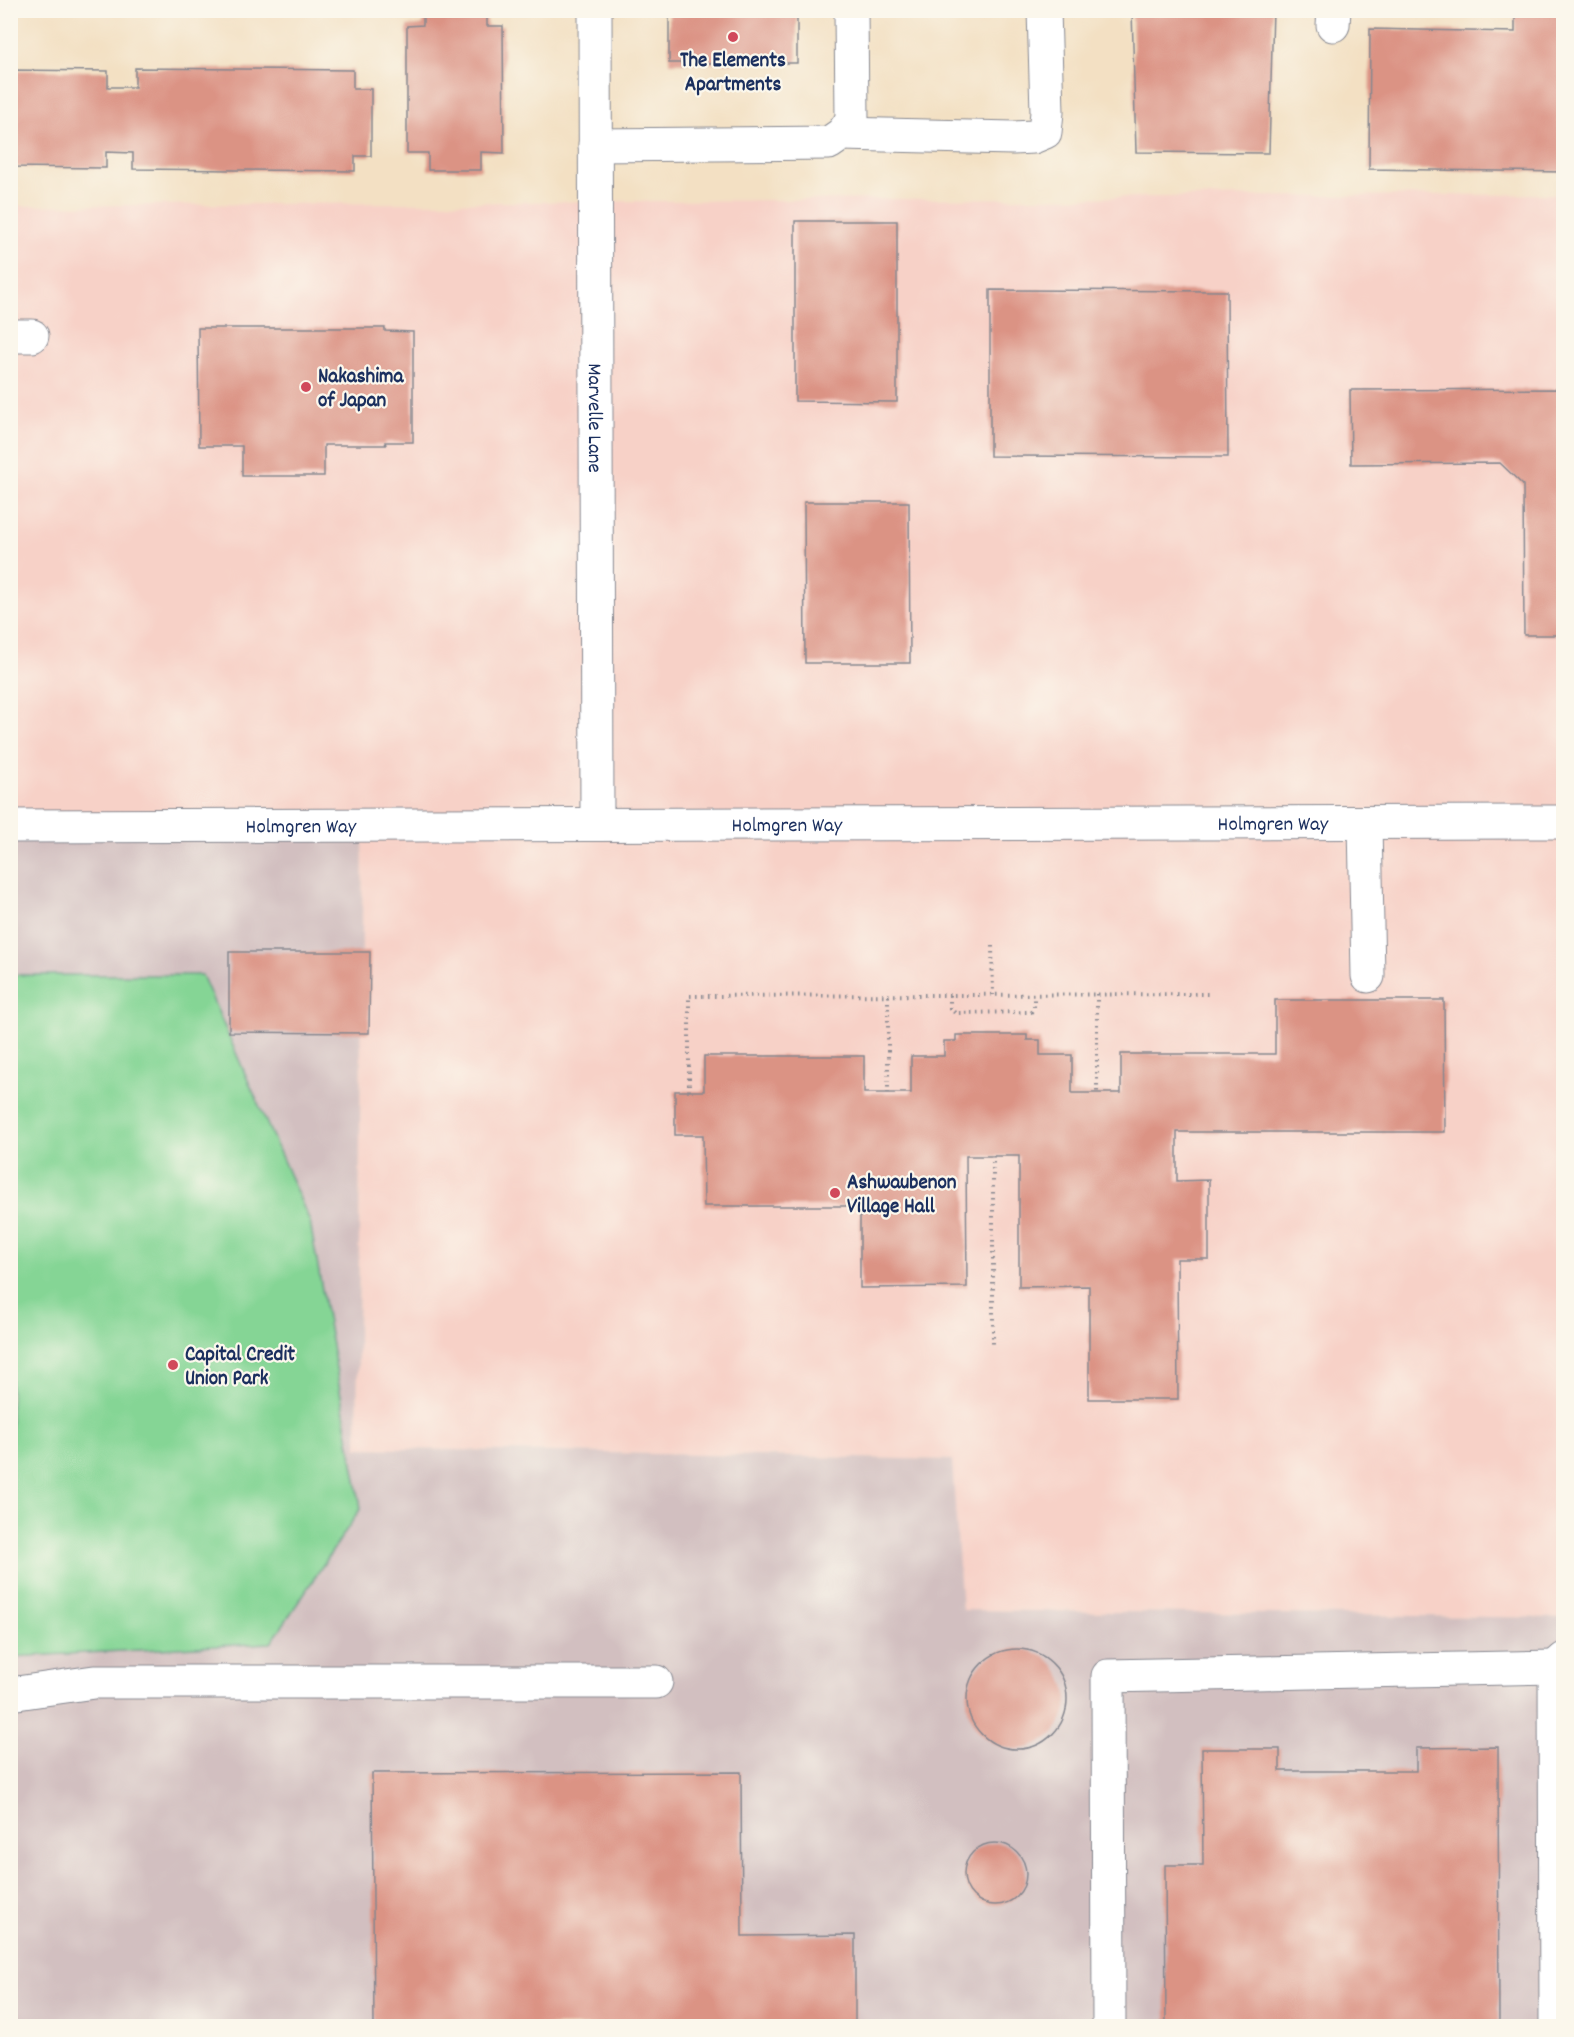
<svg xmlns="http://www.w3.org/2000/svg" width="1574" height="2037" font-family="Dekko,sans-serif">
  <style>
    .built { fill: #f7d1c7 }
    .industrial { fill: #d2bfc0 }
    .green { fill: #85d595; stroke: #50827a; stroke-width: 1.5 }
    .building { fill: #db9384 }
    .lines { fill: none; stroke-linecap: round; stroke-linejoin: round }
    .minor-casing { stroke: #878890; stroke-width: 35 }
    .path { stroke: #878890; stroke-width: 4; stroke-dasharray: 1.5 4.5; stroke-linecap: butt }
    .minor { stroke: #fff; stroke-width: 33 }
    .poi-dot { fill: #d1495b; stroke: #fbf7ec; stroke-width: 2 }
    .labels { text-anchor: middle; stroke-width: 4.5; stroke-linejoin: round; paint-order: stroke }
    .poi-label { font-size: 21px; font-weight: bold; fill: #1b2f5e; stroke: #fbf7ec; text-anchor: start }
    .street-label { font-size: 21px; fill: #1b2f5e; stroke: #fbf7ec }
  </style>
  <rect width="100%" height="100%" fill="#fbf7ec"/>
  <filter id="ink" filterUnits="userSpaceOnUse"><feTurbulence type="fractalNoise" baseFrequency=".0167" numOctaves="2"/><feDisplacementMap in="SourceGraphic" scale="12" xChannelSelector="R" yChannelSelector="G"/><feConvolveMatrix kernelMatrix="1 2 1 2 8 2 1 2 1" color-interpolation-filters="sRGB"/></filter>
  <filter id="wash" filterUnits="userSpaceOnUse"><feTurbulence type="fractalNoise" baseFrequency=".008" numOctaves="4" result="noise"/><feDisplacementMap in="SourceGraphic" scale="24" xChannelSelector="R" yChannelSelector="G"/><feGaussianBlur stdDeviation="1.35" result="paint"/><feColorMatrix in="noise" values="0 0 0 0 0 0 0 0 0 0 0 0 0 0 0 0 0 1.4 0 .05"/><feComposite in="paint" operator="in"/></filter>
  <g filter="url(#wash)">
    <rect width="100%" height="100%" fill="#f3e0c3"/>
    <path class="built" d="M1563,194V1618L962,1610L951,1460L357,1448L363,825L11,826L10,206Z"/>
    <path class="industrial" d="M363,825L357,1448L952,1460L962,1610L1563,1618V2026H11L10,826Z"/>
    <path class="green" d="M11,975H202L310,1222L361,1508L271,1643L11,1657Z"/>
    <g id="blocks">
      <g class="building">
        <path d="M423,10H487V26H503L504,153L481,152V170H428V153H407V26L423,25Z"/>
        <rect x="669" y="10" width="128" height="53"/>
        <path d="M1132,10H1273L1269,153L1136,152Z"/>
        <path d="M1515,10H1564V172L1369,169L1370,29L1515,32Z"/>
        <path d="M135,68L353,70V89H371V156H355V171L133,169V153L106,152V168L10,167V70L108,71V87H135Z"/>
        <path d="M795,221H897V402L795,401Z"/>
        <path d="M990,290L1227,291L1228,457L990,456Z"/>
        <path d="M198,328H385V331L413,332V442H385L386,445H324V476H242V446H199Z"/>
        <path d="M1564,389V635H1524L1523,485L1500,463L1351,464L1350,390Z"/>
        <path d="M804,502H909L910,663H805Z"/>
        <path d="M229,952H370L369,1033L229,1032Z"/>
        <path d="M1275,1000H1444L1445,1132H1177V1181L1209,1180V1259H1177L1178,1399H1089V1286L1019,1287V1156H966L967,1287L860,1288V1206H704L703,1135H675V1091H704V1056H864V1093H911V1056H944V1041H956V1035H1027V1040H1040V1055H1072V1093H1121V1054H1275Z"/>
        <circle cx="1017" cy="1699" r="50"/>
        <path d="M1498,1747L1499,2026H1166L1165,1865H1203L1202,1749H1280V1771H1416V1748Z"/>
        <path d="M741,1772L742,1936L855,1935V2026H374L372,1773Z"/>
        <circle cx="995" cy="1874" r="31"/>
      </g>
    </g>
  </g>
  <g filter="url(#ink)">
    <use href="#blocks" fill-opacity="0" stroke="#878890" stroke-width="1.5"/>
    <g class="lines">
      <defs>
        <g id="minor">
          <path id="s1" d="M595,10L597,824"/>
          <path d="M1333,25L1334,10"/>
          <path d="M842,134L1013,138L1033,137L1045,132L1047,112L1044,10"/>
          <path d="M595,145L829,143L842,134L852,120L851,10"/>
          <path d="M10,336H32"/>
          <path d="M1365,823L1368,976"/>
          <path id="s2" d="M10,826L1564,822"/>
          <path d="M10,1694L94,1682H656"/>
          <path d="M1109,2026L1108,1676L1555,1667"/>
          <path d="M1556,2026L1555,1667L1564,1659"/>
        </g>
      </defs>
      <use href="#minor" class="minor-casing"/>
      <g class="path">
        <path d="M992,946L993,995"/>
        <path d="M1097,994V1093"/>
        <path d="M950,995V1008L955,1013L1031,1012L1034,1008V995"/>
        <path d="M888,996V1093"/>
        <path d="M689,1091V996L1210,994"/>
        <path d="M993,1156V1344"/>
      </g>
      <use href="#minor" class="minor"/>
    </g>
  </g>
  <g class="poi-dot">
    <circle cx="733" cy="37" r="6"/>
    <circle cx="306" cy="387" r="6"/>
    <circle cx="835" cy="1193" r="6"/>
    <circle cx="173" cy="1365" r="6"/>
  </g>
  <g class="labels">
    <g class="poi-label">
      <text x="733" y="66" text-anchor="middle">The Elements<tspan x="733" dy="24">Apartments</tspan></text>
      <text x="318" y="382">Nakashima<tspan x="318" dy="24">of Japan</tspan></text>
      <text x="847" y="1188">Ashwaubenon<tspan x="847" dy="24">Village Hall</tspan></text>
      <text x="185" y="1360">Capital Credit<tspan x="185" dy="24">Union Park</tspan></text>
    </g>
    <g class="street-label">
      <text dy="7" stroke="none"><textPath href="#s1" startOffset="408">Marvelle Lane</textPath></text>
      <text dy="7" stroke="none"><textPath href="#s2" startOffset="1263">Holmgren Way</textPath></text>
      <text dy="7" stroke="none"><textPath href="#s2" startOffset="777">Holmgren Way</textPath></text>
      <text dy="7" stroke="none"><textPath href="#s2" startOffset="291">Holmgren Way</textPath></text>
    </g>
  </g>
  <rect width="1574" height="2037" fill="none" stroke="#fbf7ec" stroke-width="36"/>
</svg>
